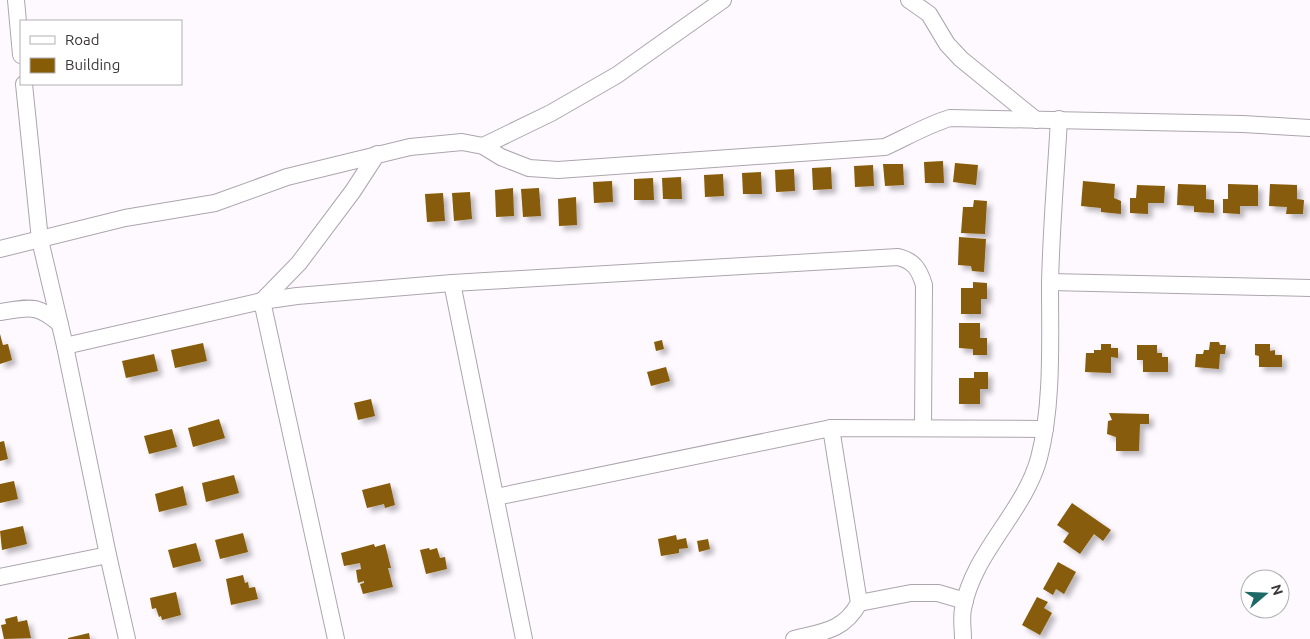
<svg xmlns="http://www.w3.org/2000/svg" width="1310" height="639" font-family="Ubuntu,sans-serif">
  <style>
    .building { fill: #875c07; filter: url(#shadow) }
    .lines { fill: none; stroke-linecap: round; stroke-linejoin: round }
    .street-casing { stroke: #ada5ae; stroke-width: 18 }
    .street { stroke: #fff; stroke-width: 16 }
  </style>
  <defs>
    <filter id="shadow"><feDropShadow dx="4.5" dy="4.5" stdDeviation="2.5" flood-color="#0004"/></filter>
  </defs>
  <rect width="100%" height="100%" fill="#fef9ff"/>
  <g class="building">
    <path d="M943,161L944,183H925L924,162Z"/>
    <path d="M955,163L978,165L976,185L953,182Z"/>
    <path d="M883,164H903L904,185L885,186Z"/>
    <path d="M873,165L874,186L855,187L854,166Z"/>
    <path d="M831,167L832,189L813,190L812,168Z"/>
    <path d="M794,169L795,191L776,192L775,170Z"/>
    <path d="M761,172L762,194H743L742,173Z"/>
    <path d="M723,174L724,196L705,197L704,175Z"/>
    <path d="M681,177L682,199H663L662,178Z"/>
    <path d="M653,178L654,200H634V179Z"/>
    <path d="M612,181L613,202L594,203L593,182Z"/>
    <path d="M1083,181L1115,184L1114,198L1121,201V214L1101,212V208L1081,206Z"/>
    <path d="M1178,184L1206,185V199L1214,200V213L1194,212V206L1177,205Z"/>
    <path d="M1228,184L1258,185V206H1240V214L1223,213V199H1228Z"/>
    <path d="M1270,184L1297,185V199L1304,200L1303,214H1286L1287,207L1269,206Z"/>
    <path d="M1137,185L1165,186L1164,203H1148V214L1130,213V198H1136Z"/>
    <path d="M513,188L514,216L496,217L495,190Z"/>
    <path d="M539,188L541,216L523,217L521,189Z"/>
    <path d="M470,192L472,219L454,221L452,193Z"/>
    <path d="M443,193L445,221L427,222L425,194Z"/>
    <path d="M576,197L577,225L559,226L558,199Z"/>
    <path d="M974,200L987,201L985,234L961,233L963,207H973Z"/>
    <path d="M959,237L986,239L984,272L972,271L971,266L958,265Z"/>
    <path d="M973,282L987,283V299H981V314H961V288H973Z"/>
    <path d="M959,323H980V338H987V355H973V349L959,348Z"/>
    <path d="M0,334L3,345L8,344L12,360L0,364Z"/>
    <path d="M662,340L664,349L656,351L654,342Z"/>
    <path d="M1210,342H1219L1220,345H1226L1225,354H1220L1219,369L1195,367L1196,354H1203L1204,350H1209Z"/>
    <path d="M203,343L207,361L175,368L171,350Z"/>
    <path d="M1101,344H1111V348H1118V358L1111,357V373L1085,372L1086,353H1094V350H1101Z"/>
    <path d="M1255,344H1270V351L1275,350V355H1282V367H1259V356L1255,355Z"/>
    <path d="M1137,345H1157V353H1162V357H1168V372H1143V360H1137Z"/>
    <path d="M154,354L158,371L126,378L122,361Z"/>
    <path d="M666,367L670,381L651,386L647,372Z"/>
    <path d="M974,372H988V389H980V404H959V378H974Z"/>
    <path d="M371,399L375,416L358,420L354,403Z"/>
    <path d="M1109,413L1149,414V424H1140L1139,451H1116V437L1107,434L1108,421L1112,420Z"/>
    <path d="M219,419L225,438L193,447L188,428Z"/>
    <path d="M172,429L177,447L149,454L144,436Z"/>
    <path d="M4,441L8,459L0,461V442Z"/>
    <path d="M234,475L239,493L206,502L202,483Z"/>
    <path d="M14,481L18,499L0,503V484Z"/>
    <path d="M390,483L395,505L385,508L384,504L367,508L362,490Z"/>
    <path d="M183,486L187,505L159,512L155,494Z"/>
    <path d="M1072,503L1111,530L1103,541L1094,534L1080,554L1063,542L1069,533L1057,525Z"/>
    <path d="M23,526L27,544L2,550L0,531Z"/>
    <path d="M243,533L248,552L220,559L215,540Z"/>
    <path d="M676,535L677,540L686,538L688,548L679,549V553L661,556L658,539Z"/>
    <path d="M708,539L710,549L699,552L697,541Z"/>
    <path d="M196,543L201,561L173,568L168,550Z"/>
    <path d="M374,544L375,547L385,544L391,568H388L393,587L363,594L360,584L364,583V581L358,583L356,570L361,569L360,563L344,566L341,553Z"/>
    <path d="M429,548L430,550L437,548L440,558L445,557L447,569L426,574L420,550Z"/>
    <path d="M1058,562L1076,572L1064,594L1056,589L1053,595L1043,589Z"/>
    <path d="M243,575L245,583L248,582L249,588L255,587L258,599L231,605L226,579Z"/>
    <path d="M176,592L181,615L162,620L161,616L159,617L156,608L152,609L150,598Z"/>
    <path d="M1037,597L1048,602L1044,608L1052,613L1040,635L1022,625Z"/>
    <path d="M17,616L18,622L27,620L31,638L4,639L1,625L6,624L5,619Z"/>
    <path d="M89,633L90,639H68V638Z"/>
  </g>
  <g class="lines">
    <defs>
      <g id="street">
        <path d="M16,0L21,55"/>
        <path d="M909,0L929,14L947,44L961,59L1036,120"/>
        <path d="M24,84L40,240L65,346L108,555L127,639"/>
        <path d="M483,146L551,113L617,75L723,0"/>
        <path d="M0,249L125,218L215,203L287,177L410,147L462,142L483,146L501,157L529,168L558,170L885,147C907,137 927,125 950,118L1243,124L1310,128"/>
        <path d="M1050,282L1310,288"/>
        <path d="M452,283L524,639"/>
        <path d="M0,312C29,308 36,303 60,324"/>
        <path d="M65,346L262,301L297,296L452,283L898,257C914,261 919,269 924,285L923,428"/>
        <path d="M496,497L831,428L1045,429"/>
        <path d="M0,577L108,555"/>
        <path d="M859,603L911,593H938L965,601"/>
        <path d="M336,639L262,301L299,263L353,191L377,154"/>
        <path d="M794,639C822,632 844,631 859,603L831,428"/>
        <path d="M963,639C963,629 961,618 963,609C973,552 1024,513 1039,458C1053,405 1050,340 1050,285C1051,230 1056,174 1059,119"/>
      </g>
    </defs>
    <use href="#street" class="street-casing"/>
    <use href="#street" class="street"/>
  </g>
  <rect x="20" y="20" width="162" height="65" fill="#ffffff" stroke="#b0afb0"/>
  <rect x="30" y="36" width="25" height="8" fill="#ffffff" stroke="#b0afb0"/>
  <text x="65" y="45" font-size="15" fill="#3a363a">Road</text>
  <rect x="30" y="58" width="25" height="15" fill="#875c07" stroke="#b0afb0"/>
  <text x="65" y="70" font-size="15" fill="#3a363a">Building</text>
  <g transform="translate(1265 594) rotate(71)"><circle r="24" fill="#ffffff" stroke="#b0afb0"/>
  <path d="M0-4L9 19L0 12L-9 19Z" fill="#1d6966"/>
  <text y="-8" font-size="14" font-weight="bold" text-anchor="middle" fill="#3a363a">N</text>
  </g>
</svg>
